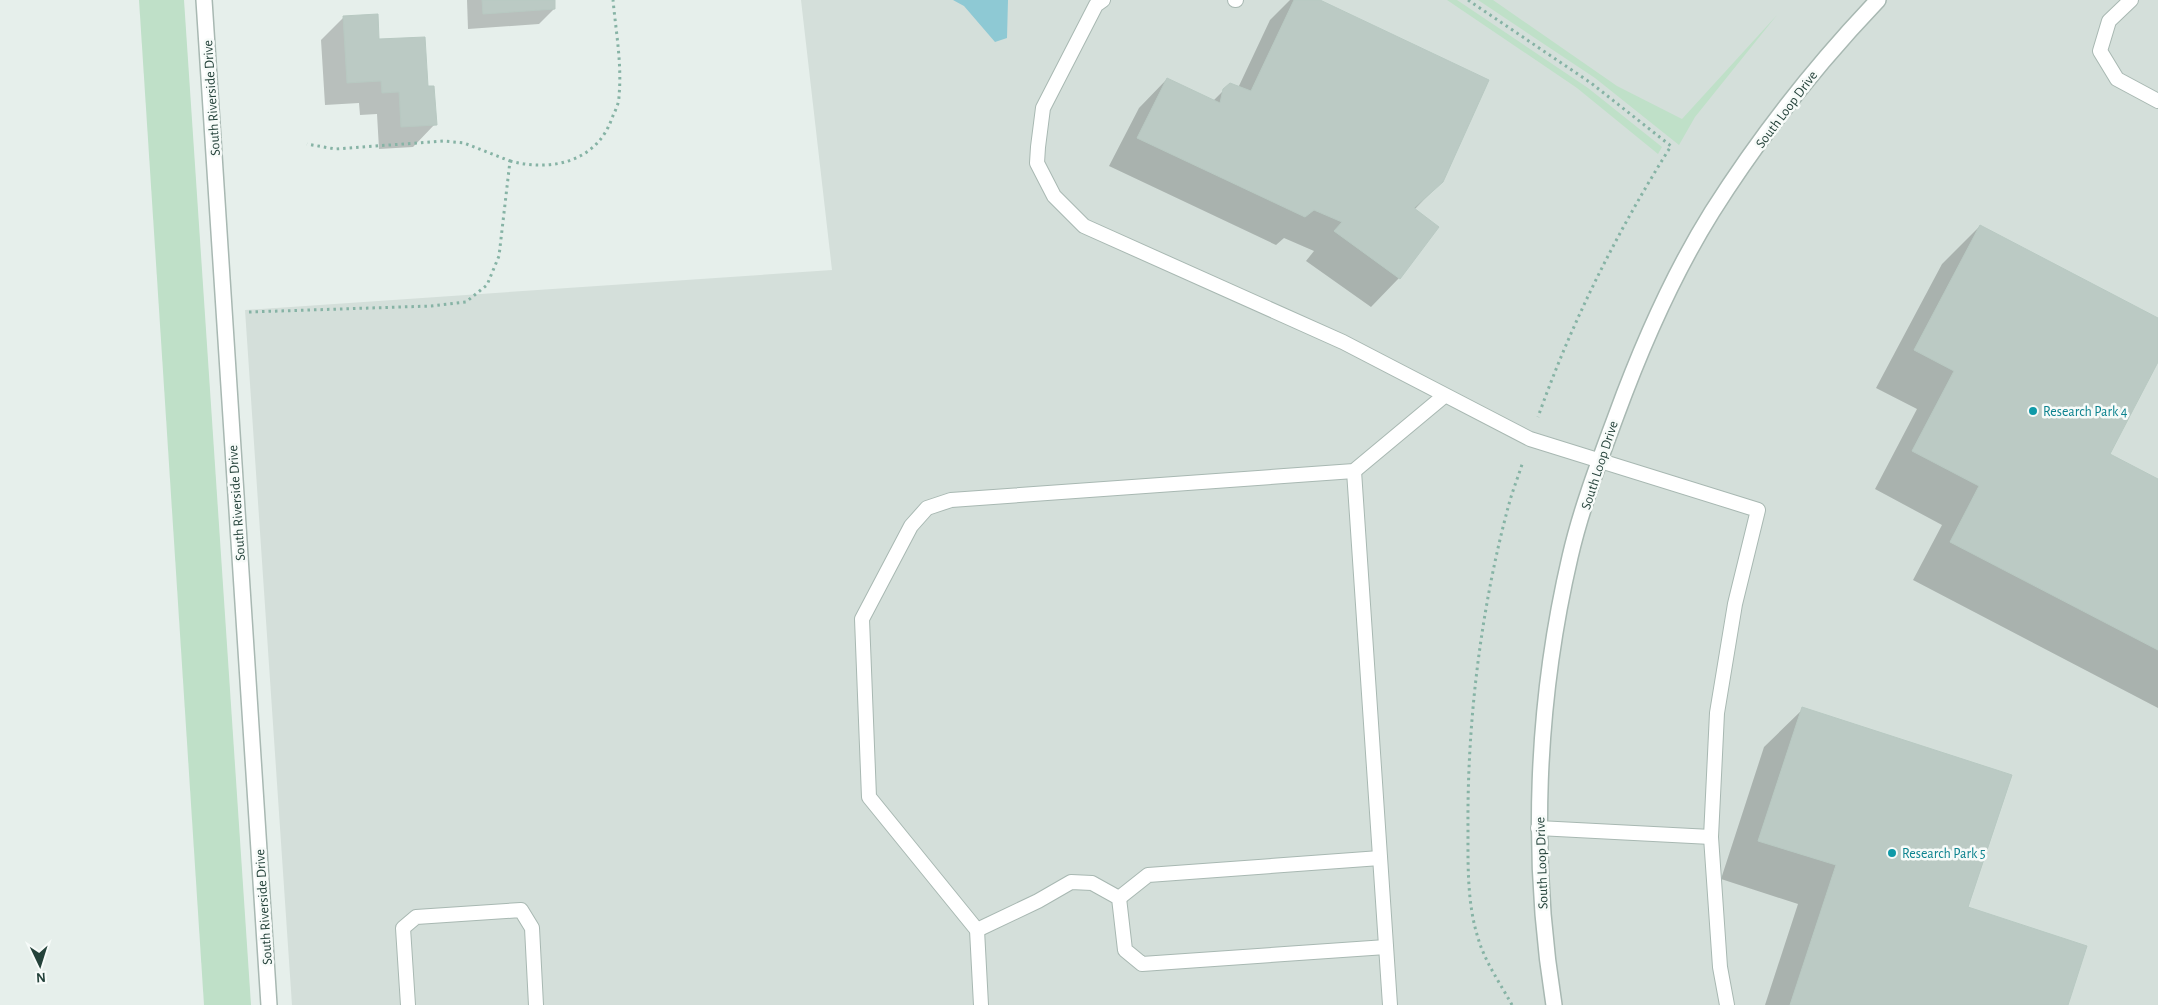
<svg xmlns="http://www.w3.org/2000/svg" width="2158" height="1005" font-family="'Alegreya Sans',sans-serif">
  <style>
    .built { fill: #d4dfda }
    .green { fill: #bfe0c8 }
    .water { fill: #8ec9d4 }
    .shadow { fill: #0003 }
    .building { fill: #bbcac4; stroke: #b8c9c2 }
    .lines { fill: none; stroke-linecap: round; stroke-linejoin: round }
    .lane-casing { stroke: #a8b8b2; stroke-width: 16 }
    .street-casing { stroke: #a8b8b2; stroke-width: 18 }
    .path { stroke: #86b3a5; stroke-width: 3; stroke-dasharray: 2.5 4; stroke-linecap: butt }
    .lane { stroke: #fff; stroke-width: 14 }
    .street { stroke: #fff; stroke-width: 15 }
    .culture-dot { fill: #0f9aa8; stroke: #f7fbf9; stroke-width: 2 }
    .labels { text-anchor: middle; stroke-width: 5; stroke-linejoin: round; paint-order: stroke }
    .street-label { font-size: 14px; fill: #24423a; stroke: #f7fbf9 }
    .culture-label { font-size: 14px; fill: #0d838f; stroke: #f7fbf9; text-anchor: start }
  </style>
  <rect width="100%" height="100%" fill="#e6efeb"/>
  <path class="built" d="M801,0H2158V1005H292L245,310L832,270Z"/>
  <g class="green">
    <path d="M139,0H184L251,1005H204Z"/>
    <path d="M1447,0H1457L1588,88L1662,147L1658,154L1577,88Z"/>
    <path d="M1478,0H1493L1617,86L1682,119L1777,15L1695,117L1679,145L1595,78Z"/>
  </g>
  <path class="water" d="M953,0H1008L1007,38L995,42L964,6Z"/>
  <g class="shadow">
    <path d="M467,0H553L554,9L539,24L468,29Z"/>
    <path d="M1290,0H1317L1442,181L1414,210L1399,278L1371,307L1306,261L1314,251L1284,238L1276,245L1109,166L1139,108L1167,79L1213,101L1224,90L1238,88L1270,20Z"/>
    <path d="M344,17L378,40L427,87L435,124L413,147L379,149L377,114L360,115L359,103L325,105L321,40Z"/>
    <path d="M1980,226L2158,320V359L2108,454L2158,480V708L1913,580L1942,525L1875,489L1917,409L1876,388L1942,264Z"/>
    <path d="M1803,709L1967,908L2067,1005H1765L1798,904L1721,879L1764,747Z"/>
  </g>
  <g class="building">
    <path d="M482,0H555V9L483,14Z"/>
    <path d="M1294,0H1320L1489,80L1443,182L1414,208L1439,227L1400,279L1334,231L1342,222L1314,210L1305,217L1137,138L1167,78L1220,103L1223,89L1230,83L1251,91Z"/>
    <path d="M378,14L379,39L425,37L428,86H434L437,125L401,127L399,92L382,93L381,81L347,83L343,16Z"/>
    <path d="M1980,225L2158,318V362L2110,454L2158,479V650L1950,542L1979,486L1912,451L1954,371L1914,350Z"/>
    <path d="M1802,707L2012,775L1968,907L2087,946L2068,1005H1790L1836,865L1758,841Z"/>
  </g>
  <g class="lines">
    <defs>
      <g id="lane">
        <path d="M1103,0L1096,5L1043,108L1038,147L1037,163L1054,196L1084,226L1343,342L1530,439L1758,510L1735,604L1717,713L1711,837L1720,967L1727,1005"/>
        <path d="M1235,0H1236"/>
        <path d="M2131,0L2109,21L2100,51L2117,79L2158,101"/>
        <path d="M1354,471L1390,1005"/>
        <path d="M1538,828L1711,837"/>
        <path d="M1119,898L1148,875L1380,858"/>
        <path d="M977,930L1038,901L1071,882L1092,883L1119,898L1125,950L1142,964L1386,947"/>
        <path d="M408,1005L403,928L416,917L521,910L532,928L536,1005"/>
        <path d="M981,1005L977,930L869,797L862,619L911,526L927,508L951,500L1354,471L1444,396"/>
      </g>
      <g id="street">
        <path d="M204,0L269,1005"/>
        <path d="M1554,1005C1530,857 1536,703 1570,557C1581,509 1599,462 1616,416C1642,345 1672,276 1712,212C1760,136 1816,65 1878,0"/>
      </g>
    </defs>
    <use href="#lane" class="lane-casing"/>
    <use href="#street" class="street-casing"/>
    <g class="path">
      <path d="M1468,0L1591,83L1671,146C1617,232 1572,321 1538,417"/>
      <path d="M510,161C551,172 597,162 612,118C615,111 619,104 619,96C622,65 616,32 613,0"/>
      <path d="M249,312L431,306L466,302L487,285L499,256L510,161L464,143L444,141L335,149L307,144"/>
      <path d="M1512,1005C1500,983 1485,962 1478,938C1467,903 1468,865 1468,829C1467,722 1481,607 1509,504C1513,489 1519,475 1523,461"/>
    </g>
    <use href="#lane" class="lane"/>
    <use href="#street" class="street"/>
  </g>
  <g class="culture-dot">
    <circle cx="2033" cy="411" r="5"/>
    <circle cx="1892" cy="853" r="5"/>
  </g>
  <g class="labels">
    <g class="street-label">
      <text transform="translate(211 98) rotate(-94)" y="5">South Riverside Drive</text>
      <text transform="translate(1786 109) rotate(-53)" y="5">South Loop Drive</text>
      <text transform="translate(1599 465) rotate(-72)" y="5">South Loop Drive</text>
      <text transform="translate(236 503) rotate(-94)" y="5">South Riverside Drive</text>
      <text transform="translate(1541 863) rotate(-92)" y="5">South Loop Drive</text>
      <text transform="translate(263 907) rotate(-94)" y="5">South Riverside Drive</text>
    </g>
    <g class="culture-label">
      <text x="2043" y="416">Research Park 4</text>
      <text x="1902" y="858">Research Park 5</text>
    </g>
  </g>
  <g transform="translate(40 965) rotate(176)" stroke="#f7fbf9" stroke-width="4" paint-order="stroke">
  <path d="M0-4L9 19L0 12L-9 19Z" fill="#24423a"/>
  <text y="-8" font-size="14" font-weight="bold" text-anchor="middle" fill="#24423a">N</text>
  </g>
</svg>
